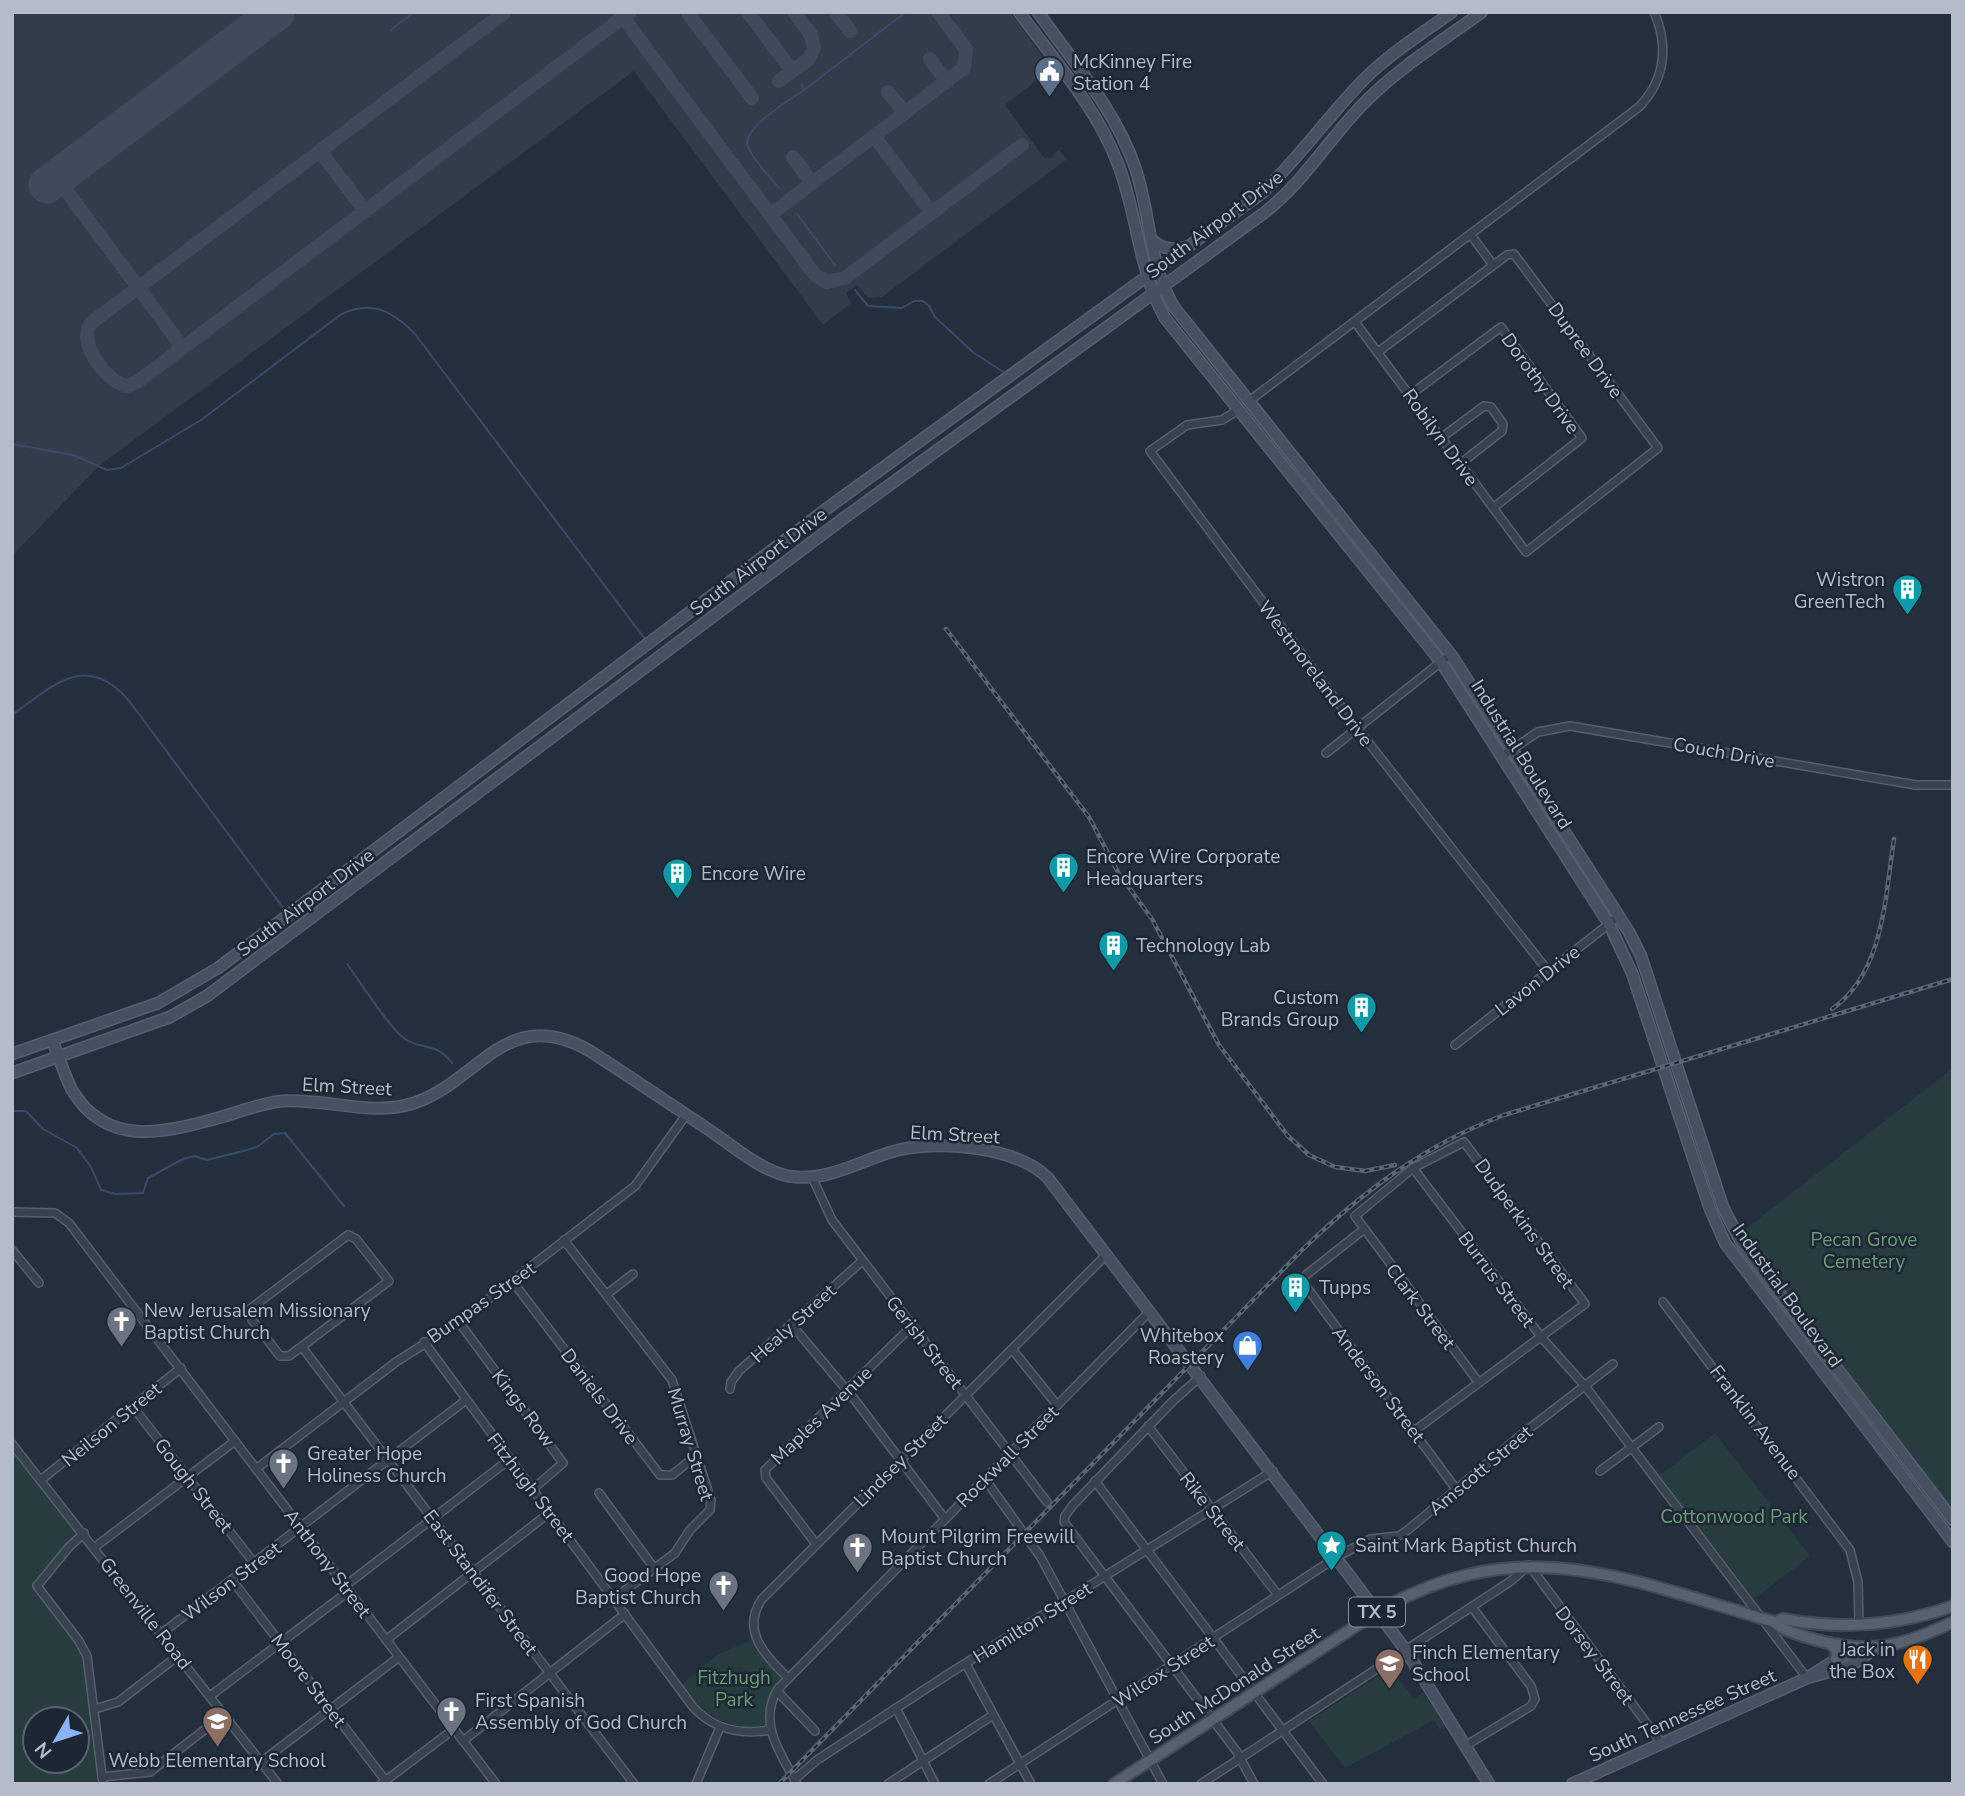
<svg xmlns="http://www.w3.org/2000/svg" width="1965" height="1796" font-family="'Nunito Sans',sans-serif">
  <style>
    .airport { fill: #323c4b }
    .green { fill: #263c3f; fill-rule: evenodd }
    .lines { fill: none; stroke-linecap: round; stroke-linejoin: round }
    .stream { stroke: #394c67; stroke-width: 2 }
    .taxiway { stroke: #3f4a5a; stroke-width: 14 }
    .runway { stroke: #3f4a5a; stroke-width: 37 }
    .street-casing { stroke: #565f6c; stroke-width: 10 }
    .secondary-casing { stroke: #565f6c; stroke-width: 13 }
    .primary-casing { stroke: #414a57; stroke-width: 14 }
    .street { stroke: #38414e; stroke-width: 7 }
    .secondary { stroke: #465061; stroke-width: 10 }
    .primary { stroke: #56606e; stroke-width: 10 }
    .rail-casing { stroke: #5a6575; stroke-width: 4.5 }
    .rail { stroke: #1d2633; stroke-width: 2; stroke-dasharray: 5; stroke-linecap: butt }
    .labels { text-anchor: middle; stroke-width: 5; stroke-linejoin: round; paint-order: stroke }
    .shield { fill: #1d2633; stroke: #878f9c; stroke-width: 2 }
    .shield-label { font-size: 18px; font-weight: bold; fill: #b4bcc9 }
    .poi-label { font-size: 19px; fill: #b4bcc9; stroke: #1d2633; text-anchor: start }
    .street-label { font-size: 19px; fill: #b4bcc9; stroke: #1d2633 }
    .park-label { font-size: 19px; fill: #6b9a76; stroke: #1d2633 }
  </style>
  <rect width="100%" height="100%" fill="#242f3e"/>
  <path class="airport" d="M12,12H1010L1051,69L1005,105L1044,158H1050L1059,150L1067,159L882,297L868,298L857,285L846,293L851,303L823,325L634,71L100,465L12,556Z"/>
  <g class="green">
    <path d="M1953,1068V1510L1781,1288L1744,1230Z"/>
    <path d="M1715,1433L1810,1556L1754,1599L1659,1476Z"/>
    <path d="M12,1448L78,1530L37,1579L34,1587L83,1655L99,1784H12ZM35,1719H77V1761H35Z"/>
    <path d="M751,1640L782,1677L772,1692L765,1725C726,1732 703,1714 682,1684L717,1655Z"/>
    <path d="M1391,1668L1414,1699L1423,1692L1445,1726L1440,1730L1434,1720L1345,1768L1309,1721Z"/>
  </g>
  <g class="lines">
    <g class="stream">
      <path d="M391,30L414,12"/>
      <path d="M804,90L906,12"/>
      <path d="M779,188C769,176 754,161 748,147C741,128 790,100 804,90L802,85"/>
      <path d="M797,214L835,265"/>
      <path d="M855,290L868,306L902,308L914,301H923L929,306L935,317L974,353L1005,373"/>
      <path d="M12,444L73,455L107,470L121,468L201,420L340,315C371,299 393,311 415,334L645,639"/>
      <path d="M12,715C55,684 87,651 130,702L284,909"/>
      <path d="M347,964C360,981 389,1028 405,1039C423,1051 435,1041 452,1063"/>
      <path d="M12,1111H26L43,1129L77,1148L91,1167L101,1190L115,1194L143,1193L148,1178L183,1159L194,1156L207,1160L243,1151L257,1147L274,1134L285,1133L344,1206"/>
    </g>
    <g class="taxiway">
      <path d="M505,12L91,323C76,341 107,383 127,386L137,382L630,12"/>
      <path d="M619,12L815,275L827,282L845,278L1022,145"/>
      <path d="M687,12L752,98"/>
      <path d="M748,12L792,71L809,59L814,48L811,35L794,12"/>
      <path d="M836,12L850,31"/>
      <path d="M930,59L947,82"/>
      <path d="M779,81L792,71"/>
      <path d="M888,92L905,113"/>
      <path d="M874,136L931,212"/>
      <path d="M320,151L365,211"/>
      <path d="M793,157L812,183"/>
      <path d="M57,178L183,348"/>
      <path d="M770,215L964,68L966,49L938,12"/>
    </g>
    <path class="runway" d="M47,185L277,12"/>
    <defs>
      <g id="street">
        <path d="M1471,235L1493,265"/>
        <path d="M1355,322L1526,552L1658,448L1514,254L1507,255L1378,352"/>
        <path d="M1410,395L1501,327L1582,438L1493,508"/>
        <path d="M1249,401L1639,107C1665,80 1669,46 1654,12"/>
        <path d="M1238,410L1222,420L1187,425L1150,451L1357,728L1548,971"/>
        <path d="M1441,438L1484,406L1491,407L1503,424L1502,431L1460,464"/>
        <path d="M1326,753L1451,654"/>
        <path d="M1502,756L1538,732L1570,726L1916,785H1953"/>
        <path d="M1455,1045L1619,916"/>
        <path d="M1413,1168L1542,1338L1585,1386L1807,1678"/>
        <path d="M812,1177L832,1220L1047,1502"/>
        <path d="M12,1212L55,1213L69,1223L496,1784"/>
        <path d="M1363,1230L1306,1275L1303,1279L1305,1285L1456,1489"/>
        <path d="M348,1235L356,1239L389,1281L289,1356H280L252,1320L250,1309Z"/>
        <path d="M564,1240L672,1380L711,1500L710,1510L690,1530L675,1553L615,1598"/>
        <path d="M12,1250L39,1283"/>
        <path d="M513,1282L660,1475H672L697,1455"/>
        <path d="M607,1294L633,1274"/>
        <path d="M1663,1302L1850,1550L1858,1582L1859,1626"/>
        <path d="M459,1322L563,1463L533,1489"/>
        <path d="M791,1324L855,1400L945,1519"/>
        <path d="M424,1342L693,1707C714,1730 740,1735 770,1730"/>
        <path d="M302,1347L634,1784"/>
        <path d="M1012,1349L1057,1405"/>
        <path d="M1201,1376L1173,1401L1073,1505L1065,1516L1064,1522L1237,1752L1254,1784"/>
        <path d="M730,1389L731,1382L739,1371L862,1261"/>
        <path d="M134,1408L254,1563"/>
        <path d="M1148,1426L1278,1595"/>
        <path d="M1414,1431L1585,1304L1464,1142L1413,1168L1355,1216L1479,1383"/>
        <path d="M12,1444L278,1784"/>
        <path d="M256,1469L396,1362L459,1322L635,1186L686,1115"/>
        <path d="M1600,1471L1659,1427"/>
        <path d="M42,1479L181,1368"/>
        <path d="M985,1479L1040,1556L1163,1784"/>
        <path d="M1095,1481L1323,1784"/>
        <path d="M599,1493L654,1568"/>
        <path d="M84,1533L69,1547L37,1586L79,1641L87,1656L103,1784"/>
        <path d="M816,1544L766,1478L765,1470L912,1326"/>
        <path d="M95,1547L235,1441"/>
        <path d="M232,1580L385,1780"/>
        <path d="M345,1586L510,1459"/>
        <path d="M162,1633L466,1400"/>
        <path d="M386,1640L549,1513"/>
        <path d="M966,1664L1031,1784"/>
        <path d="M788,1678C766,1656 740,1631 762,1599L1106,1255"/>
        <path d="M777,1691L815,1731"/>
        <path d="M210,1696L349,1591"/>
        <path d="M896,1708L935,1784"/>
        <path d="M95,1709L118,1702L179,1655"/>
        <path d="M463,1741L625,1614"/>
        <path d="M1465,1746L1531,1706L1535,1699L1531,1686L1472,1607"/>
        <path d="M261,1762L399,1657"/>
        <path d="M102,1777L150,1772L225,1714"/>
        <path d="M795,1779L817,1760L950,1673L1273,1471"/>
        <path d="M381,1784L454,1729"/>
        <path d="M696,1784L720,1727"/>
        <path d="M797,1784C781,1754 757,1723 778,1689L1149,1312"/>
        <path d="M888,1784L993,1715"/>
        <path d="M989,1784L1337,1557L1370,1539L1399,1536L1409,1529L1521,1435L1613,1364"/>
        <path d="M1201,1784L1511,1581L1529,1565L1662,1744"/>
      </g>
      <g id="secondary">
        <path d="M1019,12C1054,60 1097,108 1118,164C1138,216 1138,269 1165,318L1441,662L1609,924L1632,973L1710,1209L1725,1243L1953,1542"/>
        <path d="M1038,12C1073,62 1115,109 1135,167C1151,214 1148,263 1174,307L1452,656L1629,932L1641,956L1723,1207L1742,1244L1953,1520"/>
        <path d="M1150,237C1161,251 1174,250 1190,246"/>
        <path d="M52,1040C59,1057 64,1074 72,1090C108,1151 171,1131 225,1116C244,1110 263,1103 282,1101C325,1098 372,1117 414,1103C480,1081 506,1003 590,1051C632,1078 673,1106 715,1134C738,1150 761,1170 788,1176C824,1183 858,1162 891,1152C934,1139 1016,1146 1048,1178L1405,1649L1489,1784"/>
        <path d="M12,1054L158,1003L218,968L833,504L1262,193C1296,161 1323,123 1355,89C1382,58 1419,36 1452,12"/>
        <path d="M12,1073L170,1017L207,996L844,518L1264,213C1307,179 1328,139 1366,101C1400,67 1442,41 1482,12"/>
        <path d="M1810,1676L1845,1654L1851,1646"/>
        <path d="M1572,1784L1807,1678L1850,1666L1878,1647"/>
      </g>
      <g id="primary">
        <path d="M1776,1622L1783,1619C1841,1630 1897,1626 1953,1606"/>
        <path d="M1830,1643L1837,1650L1836,1659"/>
        <path d="M1114,1784L1382,1609C1523,1530 1629,1580 1771,1621C1776,1623 1779,1626 1784,1629C1808,1639 1841,1648 1867,1647C1898,1647 1925,1635 1953,1622"/>
      </g>
    </defs>
    <use href="#street" class="street-casing"/>
    <use href="#secondary" class="secondary-casing"/>
    <use href="#primary" class="primary-casing"/>
    <use href="#street" class="street"/>
    <use href="#secondary" class="secondary"/>
    <use href="#primary" class="primary"/>
    <defs>
      <g id="rail">
        <path d="M946,629L1089,817L1119,874L1152,919L1219,1045L1288,1136L1309,1155L1335,1167L1365,1171L1395,1165"/>
        <path d="M1832,1009C1884,973 1885,897 1894,839"/>
        <path d="M779,1784L1302,1250C1363,1191 1425,1145 1504,1115L1953,979"/>
      </g>
    </defs>
    <use href="#rail" class="rail-casing"/>
    <use href="#rail" class="rail"/>
  </g>
  <defs>
    <symbol id="civic-pin" viewBox="-11 -11 22 30"><path d="M0 17L-7.5 6A9.5 9.5 0 1 1 7.5 6Z" fill="#5c6f8a" stroke="#1d2633"/><path d="M-.6-6.5H3V-4.5H.6V-3L4-1V1h2V6H-6V1h2V-1L-.6-3ZM-1.2 2.5V6h2.4V2.5Z" fill="#fff"/></symbol>
    <symbol id="building-pin" viewBox="-11 -11 22 30"><path d="M0 17L-7.5 6A9.5 9.5 0 1 1 7.5 6Z" fill="#0f9aa8" stroke="#1d2633"/><path d="M-4-6H4V6H1V3H-1V6H-4ZM-2.5-4.3h1.7v1.8h-1.7ZM.8-4.3h1.7v1.8H.8ZM-2.5-1h1.7V.8h-1.7ZM.8-1h1.7V.8H.8Z" fill="#fff"/></symbol>
    <symbol id="church-pin" viewBox="-11 -11 22 30"><path d="M0 17L-7.5 6A9.5 9.5 0 1 1 7.5 6Z" fill="#6b7280" stroke="#1d2633"/><path d="M-1.2-6h2.4v3.5h3.3v2.4h-3.3V6h-2.4V-.1h-3.3v-2.4h3.3Z" fill="#fff"/></symbol>
    <symbol id="shop-pin" viewBox="-11 -11 22 30"><path d="M0 17L-7.5 6A9.5 9.5 0 1 1 7.5 6Z" fill="#3f7fe0" stroke="#1d2633"/><path d="M-5-2.5h2.3a2.7 3.5 0 0 1 5.4 0H5L5.5 6h-11ZM-1.5-2.5h3a1.5 2.3 0 0 0-3 0Z" fill="#fff"/></symbol>
    <symbol id="sight-pin" viewBox="-11 -11 22 30"><path d="M0 17L-7.5 6A9.5 9.5 0 1 1 7.5 6Z" fill="#0f9aa8" stroke="#1d2633"/><path d="M0-6L1.8-2.2L6-1.7L2.9 1.2L3.7 5.4L0 3.3L-3.7 5.4L-2.9 1.2L-6-1.7L-1.8-2.2Z" fill="#fff"/></symbol>
    <symbol id="restaurant-pin" viewBox="-11 -11 22 30"><path d="M0 17L-7.5 6A9.5 9.5 0 1 1 7.5 6Z" fill="#e8710a" stroke="#1d2633"/><path d="M-5-6h1v4h1v-4h1v4h1v-4h1v5L-1.5 .5V6h-2V.5L-5-1ZM5-6V6H3V1.5H1.5Q1.5-4 5-6Z" fill="#fff"/></symbol>
    <symbol id="school-pin" viewBox="-11 -11 22 30"><path d="M0 17L-7.5 6A9.5 9.5 0 1 1 7.5 6Z" fill="#8d6e63" stroke="#1d2633"/><path d="M0-5L7-2L0 1L-7-2ZM-4 1L0 2.5L4 1V4Q0 6-4 4Z" fill="#fff"/></symbol>
  </defs>
  <g fill-rule="evenodd">
    <use href="#civic-pin" x="1032" y="54" width="35" height="47"/>
    <use href="#building-pin" x="1890" y="572" width="35" height="47"/>
    <use href="#building-pin" x="1046" y="850" width="35" height="47"/>
    <use href="#building-pin" x="660" y="856" width="35" height="47"/>
    <use href="#building-pin" x="1096" y="928" width="35" height="47"/>
    <use href="#building-pin" x="1344" y="990" width="35" height="47"/>
    <use href="#building-pin" x="1278" y="1270" width="35" height="47"/>
    <use href="#church-pin" x="104" y="1304" width="35" height="47"/>
    <use href="#shop-pin" x="1230" y="1328" width="35" height="47"/>
    <use href="#church-pin" x="266" y="1446" width="35" height="47"/>
    <use href="#sight-pin" x="1314" y="1528" width="35" height="47"/>
    <use href="#church-pin" x="840" y="1530" width="35" height="47"/>
    <use href="#church-pin" x="706" y="1568" width="35" height="47"/>
    <use href="#restaurant-pin" x="1900" y="1642" width="35" height="47"/>
    <use href="#school-pin" x="1372" y="1646" width="35" height="47"/>
    <use href="#church-pin" x="434" y="1694" width="35" height="47"/>
    <use href="#school-pin" x="200" y="1704" width="35" height="47"/>
  </g>
  <g class="labels">
    <rect class="shield" x="1349" y="1597.5" width="56" height="29" rx="5"/>
    <g class="shield-label">
      <text x="1377" y="1618">TX 5</text>
    </g>
    <g class="poi-label">
      <text x="1073" y="68">McKinney Fire<tspan x="1073" dy="22">Station 4</tspan></text>
      <text x="1885" y="586" text-anchor="end">Wistron<tspan x="1885" dy="22">GreenTech</tspan></text>
      <text x="1086" y="863">Encore Wire Corporate<tspan x="1086" dy="22">Headquarters</tspan></text>
      <text x="701" y="880">Encore Wire</text>
      <text x="1136" y="952">Technology Lab</text>
      <text x="1339" y="1004" text-anchor="end">Custom<tspan x="1339" dy="22">Brands Group</tspan></text>
      <text x="1319" y="1294">Tupps</text>
      <text x="144" y="1317">New Jerusalem Missionary<tspan x="144" dy="22">Baptist Church</tspan></text>
      <text x="1224" y="1342" text-anchor="end">Whitebox<tspan x="1224" dy="22">Roastery</tspan></text>
      <text x="307" y="1460">Greater Hope<tspan x="307" dy="22">Holiness Church</tspan></text>
      <text x="881" y="1543">Mount Pilgrim Freewill<tspan x="881" dy="22">Baptist Church</tspan></text>
      <text x="1355" y="1552">Saint Mark Baptist Church</text>
      <text x="701" y="1582" text-anchor="end">Good Hope<tspan x="701" dy="22">Baptist Church</tspan></text>
      <text x="1895" y="1656" text-anchor="end">Jack in<tspan x="1895" dy="22">the Box</tspan></text>
      <text x="1412" y="1659">Finch Elementary<tspan x="1412" dy="22">School</tspan></text>
      <text x="475" y="1707">First Spanish<tspan x="475" dy="22">Assembly of God Church</tspan></text>
      <text x="217" y="1767" text-anchor="middle">Webb Elementary School</text>
    </g>
    <g class="street-label">
      <text transform="translate(1214 224) rotate(-37)" y="7">South Airport Drive</text>
      <text transform="translate(1586 350) rotate(54)" y="7">Dupree Drive</text>
      <text transform="translate(1541 383) rotate(54)" y="7">Dorothy Drive</text>
      <text transform="translate(1441 437) rotate(54)" y="7">Robilyn Drive</text>
      <text transform="translate(758 561) rotate(-37)" y="7">South Airport Drive</text>
      <text transform="translate(1316 673) rotate(53)" y="7">Westmoreland Drive</text>
      <text transform="translate(1724 752) rotate(10)" y="7">Couch Drive</text>
      <text transform="translate(1522 754) rotate(58)" y="7">Industrial Boulevard</text>
      <text transform="translate(305 902) rotate(-37)" y="7">South Airport Drive</text>
      <text transform="translate(1537 980) rotate(-38)" y="7">Lavon Drive</text>
      <text transform="translate(347 1086) rotate(3)" y="7">Elm Street</text>
      <text transform="translate(955 1134) rotate(3)" y="7">Elm Street</text>
      <text transform="translate(1525 1223) rotate(54)" y="7">Dudperkins Street</text>
      <text transform="translate(1497 1279) rotate(53)" y="7">Burrus Street</text>
      <text transform="translate(1788 1295) rotate(54)" y="7">Industrial Boulevard</text>
      <text transform="translate(481 1302) rotate(-35)" y="7">Bumpas Street</text>
      <text transform="translate(1421 1306) rotate(53)" y="7">Clark Street</text>
      <text transform="translate(793 1323) rotate(-42)" y="7">Healy Street</text>
      <text transform="translate(925 1342) rotate(52)" y="7">Gerish Street</text>
      <text transform="translate(1379 1384) rotate(53)" y="7">Anderson Street</text>
      <text transform="translate(600 1396) rotate(53)" y="7">Daniels Drive</text>
      <text transform="translate(524 1408) rotate(53)" y="7">Kings Row</text>
      <text transform="translate(821 1415) rotate(-44)" y="7">Maples Avenue</text>
      <text transform="translate(1756 1422) rotate(53)" y="7">Franklin Avenue</text>
      <text transform="translate(111 1424) rotate(-39)" y="7">Neilson Street</text>
      <text transform="translate(691 1444) rotate(73)" y="7">Murray Street</text>
      <text transform="translate(1007 1456) rotate(-45)" y="7">Rockwall Street</text>
      <text transform="translate(900 1460) rotate(-45)" y="7">Lindsey Street</text>
      <text transform="translate(1480 1470) rotate(-40)" y="7">Amscott Street</text>
      <text transform="translate(194 1485) rotate(52)" y="7">Gough Street</text>
      <text transform="translate(531 1487) rotate(53)" y="7">Fitzhugh Street</text>
      <text transform="translate(1213 1511) rotate(52)" y="7">Rike Street</text>
      <text transform="translate(328 1563) rotate(53)" y="7">Anthony Street</text>
      <text transform="translate(231 1581) rotate(-37)" y="7">Wilson Street</text>
      <text transform="translate(481 1582) rotate(53)" y="7">East Standifer Street</text>
      <text transform="translate(146 1613) rotate(52)" y="7">Greenville Road</text>
      <text transform="translate(1032 1622) rotate(-32)" y="7">Hamilton Street</text>
      <text transform="translate(1595 1655) rotate(53)" y="7">Dorsey Street</text>
      <text transform="translate(1163 1671) rotate(-33)" y="7">Wilcox Street</text>
      <text transform="translate(309 1680) rotate(53)" y="7">Moore Street</text>
      <text transform="translate(1234 1685) rotate(-33)" y="7">South McDonald Street</text>
      <text transform="translate(1682 1715) rotate(-24)" y="7">South Tennessee Street</text>
    </g>
    <g class="park-label">
      <text x="1864" y="1246">Pecan Grove<tspan x="1864" dy="22">Cemetery</tspan></text>
      <text x="1734" y="1523">Cottonwood Park</text>
      <text x="734" y="1684">Fitzhugh<tspan x="734" dy="22">Park</tspan></text>
    </g>
  </g>
  <rect width="1965" height="1796" fill="none" stroke="#b4bcc9" stroke-width="28"/>
  <g transform="translate(56 1740) rotate(231)"><circle r="33" fill="#1d2633" stroke="#59626f" stroke-width="2"/>
  <path d="M0-5L12 26L0 18L-12 26Z" fill="#8ab4f8"/>
  <text y="-10" font-size="19" font-weight="bold" text-anchor="middle" fill="#b4bcc9">N</text>
  </g>
</svg>
